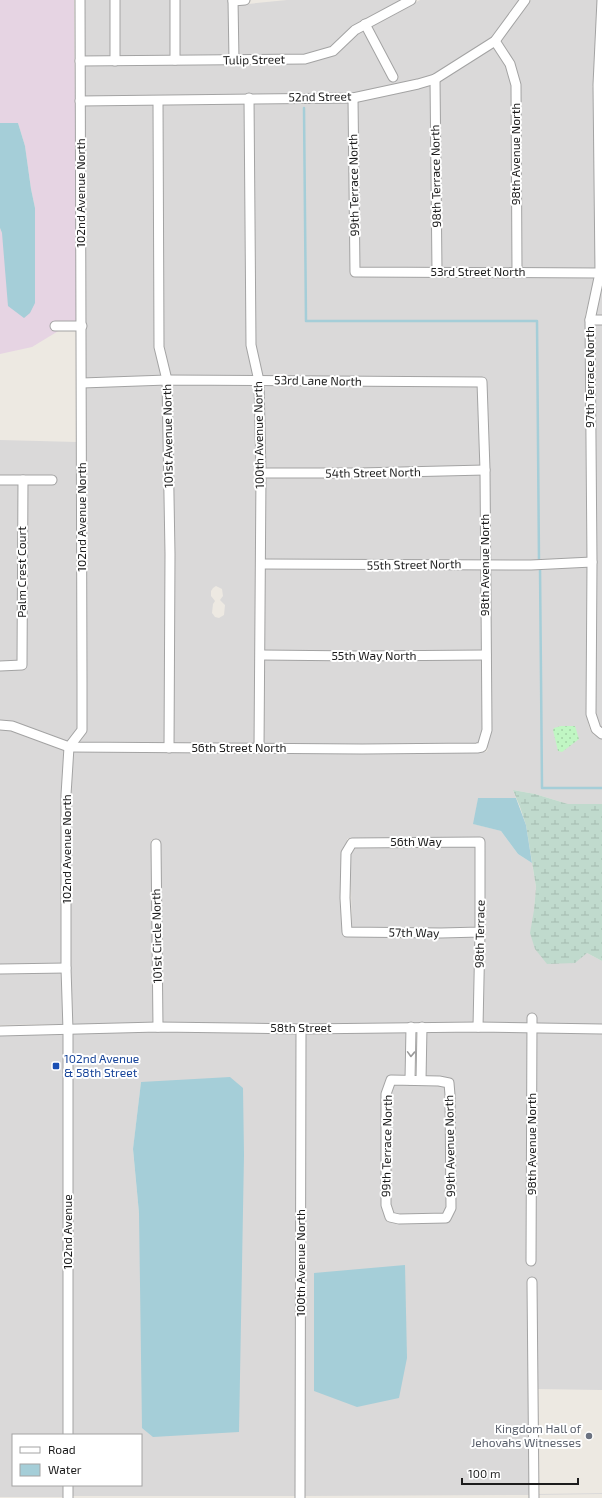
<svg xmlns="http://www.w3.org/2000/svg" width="602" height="1498" font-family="'Exo 2',sans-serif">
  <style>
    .residential { fill: #dad9d9; fill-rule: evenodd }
    .industrial { fill: #e6d4e3 }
    .wetland { fill: url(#wetland-marsh) }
    .park { fill: url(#park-dots) }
    .water { fill: #a5ced8 }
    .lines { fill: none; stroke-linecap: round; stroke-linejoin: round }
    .stream { stroke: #a5ced8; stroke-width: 2.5 }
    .minor-casing { stroke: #a3a3a3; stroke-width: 11 }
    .minor { stroke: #fff; stroke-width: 9 }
    .oneway { stroke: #999 }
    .transit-dot { fill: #1a4fb4; stroke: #fff; stroke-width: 1.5 }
    .worship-dot { fill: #6b7280; stroke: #fff; stroke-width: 1.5 }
    .labels { text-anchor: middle; stroke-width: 4; stroke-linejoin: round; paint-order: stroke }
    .street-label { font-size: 12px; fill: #1c1c1c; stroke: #fff }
    .transit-label { font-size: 12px; fill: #164399; stroke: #fff; text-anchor: start }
    .worship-label { font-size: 12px; fill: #5b616d; stroke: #fff; text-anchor: end }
  </style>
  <defs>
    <pattern id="wetland-marsh" width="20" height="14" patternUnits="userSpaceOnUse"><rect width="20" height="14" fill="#c0dacd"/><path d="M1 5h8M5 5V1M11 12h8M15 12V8" fill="none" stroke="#a4baaf"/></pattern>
    <pattern id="park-dots" width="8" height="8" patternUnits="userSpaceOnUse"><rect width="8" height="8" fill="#c0f6c3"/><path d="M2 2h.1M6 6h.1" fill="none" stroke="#a4d2a7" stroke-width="1.8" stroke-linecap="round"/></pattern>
  </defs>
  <rect width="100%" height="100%" fill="#ede9e2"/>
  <g class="residential">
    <path d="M84,0H111L110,57H85Z"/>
    <path d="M120,0H171L170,56L119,57Z"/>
    <path d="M180,0H229V56H179Z"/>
    <path d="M287,0H402L359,22L330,48L304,55L238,56V5Z"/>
    <path d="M420,0H520L492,38L433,75L417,80L353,94L85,97V65L305,63L363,30L391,82L399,78L370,26Z"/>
    <path d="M531,0H597L594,84L592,87L594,88L596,269L522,268L520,85L514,62L500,41Z"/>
    <path d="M493,47L506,66L511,85L513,268H442L439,82Z"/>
    <path d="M430,85L433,268H360L358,101Z"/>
    <path d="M245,102L254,377L171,376L164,346L163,105Z"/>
    <path d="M254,102H349L351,276L595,277L585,316L587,558L530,561L489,560L490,474L486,378L263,377L256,345Z"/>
    <path d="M85,105H154L162,376L86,378Z"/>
    <path d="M602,284V316H595Z"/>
    <path d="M594,324H602V729L598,722L595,713Z"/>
    <path d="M163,384L165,554L164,744L77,743L86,730V386Z"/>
    <path d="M172,384L255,385L256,473L255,744H173L174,554ZM216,586L222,589L223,596L220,600L225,605L224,615L219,618L215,617L212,613L213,604L215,601L211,596V591L213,588Z"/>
    <path d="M264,385L478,386L481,466L359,469L265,470Z"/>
    <path d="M0,440L77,442L78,728L67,742L0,721V670L26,669L27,484H56V476H0Z"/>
    <path d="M481,474L480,560L361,561L265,560V477Z"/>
    <path d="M0,484H18L17,661L0,662Z"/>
    <path d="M587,566L586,714L590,730L594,735L602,738V804H568L535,794L513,790L516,798H478L474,824L501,831L518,854L532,863L536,887L534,910L587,953L602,961V1025L537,1024L536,1014L528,1015V1024L483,1023L485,936L484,838L353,839L350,838L347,839V842L341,853V898L343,936L441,937L476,936L474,1023L301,1025L163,1023L160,840H151L154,1023L73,1026L71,968V795L73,751L486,752L488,749L487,747L491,730L489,568Z"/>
    <path d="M265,568L361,569L480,568L482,651L360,652L265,651Z"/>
    <path d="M265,659H482V729L478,744L362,745L264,744Z"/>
    <path d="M0,729L11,730L64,750L62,795V964L0,965Z"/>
    <path d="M475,846L476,928L441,929L352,928L350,854L354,847Z"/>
    <path d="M62,972L64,1024L0,1025V973Z"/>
    <path d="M158,1031L296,1033V1496H73V1485H141V1435H73V1034ZM141,1082L139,1213L133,1150Z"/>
    <path d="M407,1031L406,1076H391L386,1079L382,1094L385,1219L388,1222L390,1221L399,1223L445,1222L448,1223L451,1221L450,1219L456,1208L455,1094L453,1083L439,1077L425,1076L427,1031L528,1032L527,1264L535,1265L537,1032L602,1033V1390L537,1389L536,1279H528L530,1495L305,1496V1033Z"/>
    <path d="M64,1034V1435H13V1485H64V1497H0V1035Z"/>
    <path d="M394,1084L438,1085L445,1086L447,1207L443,1214L400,1215L394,1213L391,1204V1094Z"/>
    <path d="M602,1493V1494L538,1495V1494Z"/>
  </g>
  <path class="industrial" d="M0,0H74L77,321L74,322L51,323V330H60L32,347L0,354V228L2,233L35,208L31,189L25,146L18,123H0Z"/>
  <path class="wetland" d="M513,790L535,794L568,804H602V961L587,953L575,963L547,964L535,949L530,933L534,910L536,887L526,825L520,807Z"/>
  <path class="park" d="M561,726H575L579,739L562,752L558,751L553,730L554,728Z"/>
  <g class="water">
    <path d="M0,123H18L25,146L31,189L35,208V303L30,313L24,318L8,306L2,233L0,228Z"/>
    <path d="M478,798H516L526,825L532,863L518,854L501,831L473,824Z"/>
    <path d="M230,1077L243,1088L244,1155L239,1432L153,1437L142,1428L139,1213L133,1149L141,1082Z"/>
    <path d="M405,1265L407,1358L399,1398L357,1407L314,1391V1273Z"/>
  </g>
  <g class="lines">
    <g class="stream">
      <path d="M304,108L306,321H537L539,562"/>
      <path d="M540,567L542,788H602"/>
    </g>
    <defs>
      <g id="minor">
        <path d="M233,0L234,60"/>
        <path d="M602,0L598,85L600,273L590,320L592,562L591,714L596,729L602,734"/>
        <path d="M233,1L245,0"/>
        <path d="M365,24L393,77"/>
        <path d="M495,41L510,64L516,85L517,272"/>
        <path d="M175,60V0"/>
        <path d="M80,61L305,59L333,51L355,30L411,0"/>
        <path d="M115,61V0"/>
        <path d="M435,79L437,272"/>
        <path d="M249,98L251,345L259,381L261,473L259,748"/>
        <path d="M353,98L355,272L600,273"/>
        <path d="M80,101L353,98L418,84L435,79L495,41L525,0"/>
        <path d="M158,101L159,347L167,380L170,554L169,748"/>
        <path d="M590,320H602"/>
        <path d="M55,326H82"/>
        <path d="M261,473H359L485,470"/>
        <path d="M0,480H52"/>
        <path d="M261,564L531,565L592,562"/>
        <path d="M261,655L360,656L486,655"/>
        <path d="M0,666L22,665L23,480"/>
        <path d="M0,725L12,726L69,747L362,749L477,748L482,747L487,730L485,470L482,382L167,380L82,383"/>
        <path d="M156,844L158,1027"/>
        <path d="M0,969L66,968"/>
        <path d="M478,1027L480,932V842L352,843L346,853L345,898L347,932L441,933L480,932"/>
        <path d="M0,1031L158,1027L301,1029L478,1027L602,1029"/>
        <path d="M391,1080L439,1081L449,1083L450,1095L451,1208L446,1218L399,1219L390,1217L386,1205V1094Z"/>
        <path d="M410,1080L411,1027"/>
        <path d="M421,1080L422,1027"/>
        <path d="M531,1261L532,1018"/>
        <path d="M532,1282L534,1498"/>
        <path d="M68,1435V1030L66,968V795L69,747L82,730V683L80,0"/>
        <path d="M68,1485V1498"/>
        <path d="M300,1498L301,1029"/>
      </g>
    </defs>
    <use href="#minor" class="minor-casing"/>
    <use href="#minor" class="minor"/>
  </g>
  <defs><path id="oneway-chevron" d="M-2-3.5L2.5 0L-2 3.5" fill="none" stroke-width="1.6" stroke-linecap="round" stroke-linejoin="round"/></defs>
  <use class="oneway" href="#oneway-chevron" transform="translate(411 1054) rotate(92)"/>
  <rect class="transit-dot" x="52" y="1062" width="8" height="8" rx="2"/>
  <circle class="worship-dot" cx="589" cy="1436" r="4"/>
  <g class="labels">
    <g class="street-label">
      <text transform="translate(254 60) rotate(-1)" y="4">Tulip Street</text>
      <text transform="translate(320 97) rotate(-1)" y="4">52nd Street</text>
      <text transform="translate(516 154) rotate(-90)" y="4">98th Avenue North</text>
      <text transform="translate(436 176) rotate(-91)" y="4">98th Terrace North</text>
      <text transform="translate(354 185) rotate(-91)" y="4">99th Terrace North</text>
      <text transform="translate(81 193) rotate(-90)" y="4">102nd Avenue North</text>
      <text x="478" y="276">53rd Street North</text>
      <text transform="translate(590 377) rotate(-90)" y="4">97th Terrace North</text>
      <text transform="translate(318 381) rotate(1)" y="4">53rd Lane North</text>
      <text transform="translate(259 435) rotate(-91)" y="4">100th Avenue North</text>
      <text transform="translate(168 436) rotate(-91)" y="4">101st Avenue North</text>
      <text transform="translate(373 473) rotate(-1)" y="4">54th Street North</text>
      <text transform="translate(82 517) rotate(-90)" y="4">102nd Avenue North</text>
      <text transform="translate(414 565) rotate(-1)" y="4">55th Street North</text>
      <text transform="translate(485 565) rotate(-90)" y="4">98th Avenue North</text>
      <text transform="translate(22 572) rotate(-90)" y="4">Palm Crest Court</text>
      <text x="374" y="660">55th Way North</text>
      <text x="239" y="752">56th Street North</text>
      <text x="416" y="846">56th Way</text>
      <text transform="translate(67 849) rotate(-90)" y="4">102nd Avenue North</text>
      <text transform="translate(414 933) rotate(1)" y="4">57th Way</text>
      <text transform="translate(480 934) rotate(-89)" y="4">98th Terrace</text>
      <text transform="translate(157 936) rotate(-91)" y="4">101st Circle North</text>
      <text x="301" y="1032">58th Street</text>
      <text transform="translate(532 1144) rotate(-90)" y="4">98th Avenue North</text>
      <text transform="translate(387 1146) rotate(-89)" y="4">99th Terrace North</text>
      <text transform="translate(450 1146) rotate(-91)" y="4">99th Avenue North</text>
      <text transform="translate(68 1232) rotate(-90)" y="4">102nd Avenue</text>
      <text transform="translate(301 1263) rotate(-90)" y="4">100th Avenue North</text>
    </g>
    <g class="transit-label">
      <text x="64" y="1063">102nd Avenue<tspan x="64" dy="14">&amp; 58th Street</tspan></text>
    </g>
    <g class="worship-label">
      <text x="581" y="1433">Kingdom Hall of<tspan x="581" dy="14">Jehovahs Witnesses</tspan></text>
    </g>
  </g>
  <rect x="12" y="1434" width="130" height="52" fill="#ffffff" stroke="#a4a4a4"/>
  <rect x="20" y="1447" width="20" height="6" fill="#ffffff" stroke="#a4a4a4"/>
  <text x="48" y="1454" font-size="12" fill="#1c1c1c">Road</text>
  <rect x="20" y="1464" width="20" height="12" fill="#a5ced8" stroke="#a4a4a4"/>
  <text x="48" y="1474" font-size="12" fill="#1c1c1c">Water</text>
  <path d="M462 1478v6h116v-6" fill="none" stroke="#1c1c1c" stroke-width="2"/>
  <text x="468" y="1478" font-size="12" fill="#1c1c1c" stroke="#ffffff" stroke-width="3" paint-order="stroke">100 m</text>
</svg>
